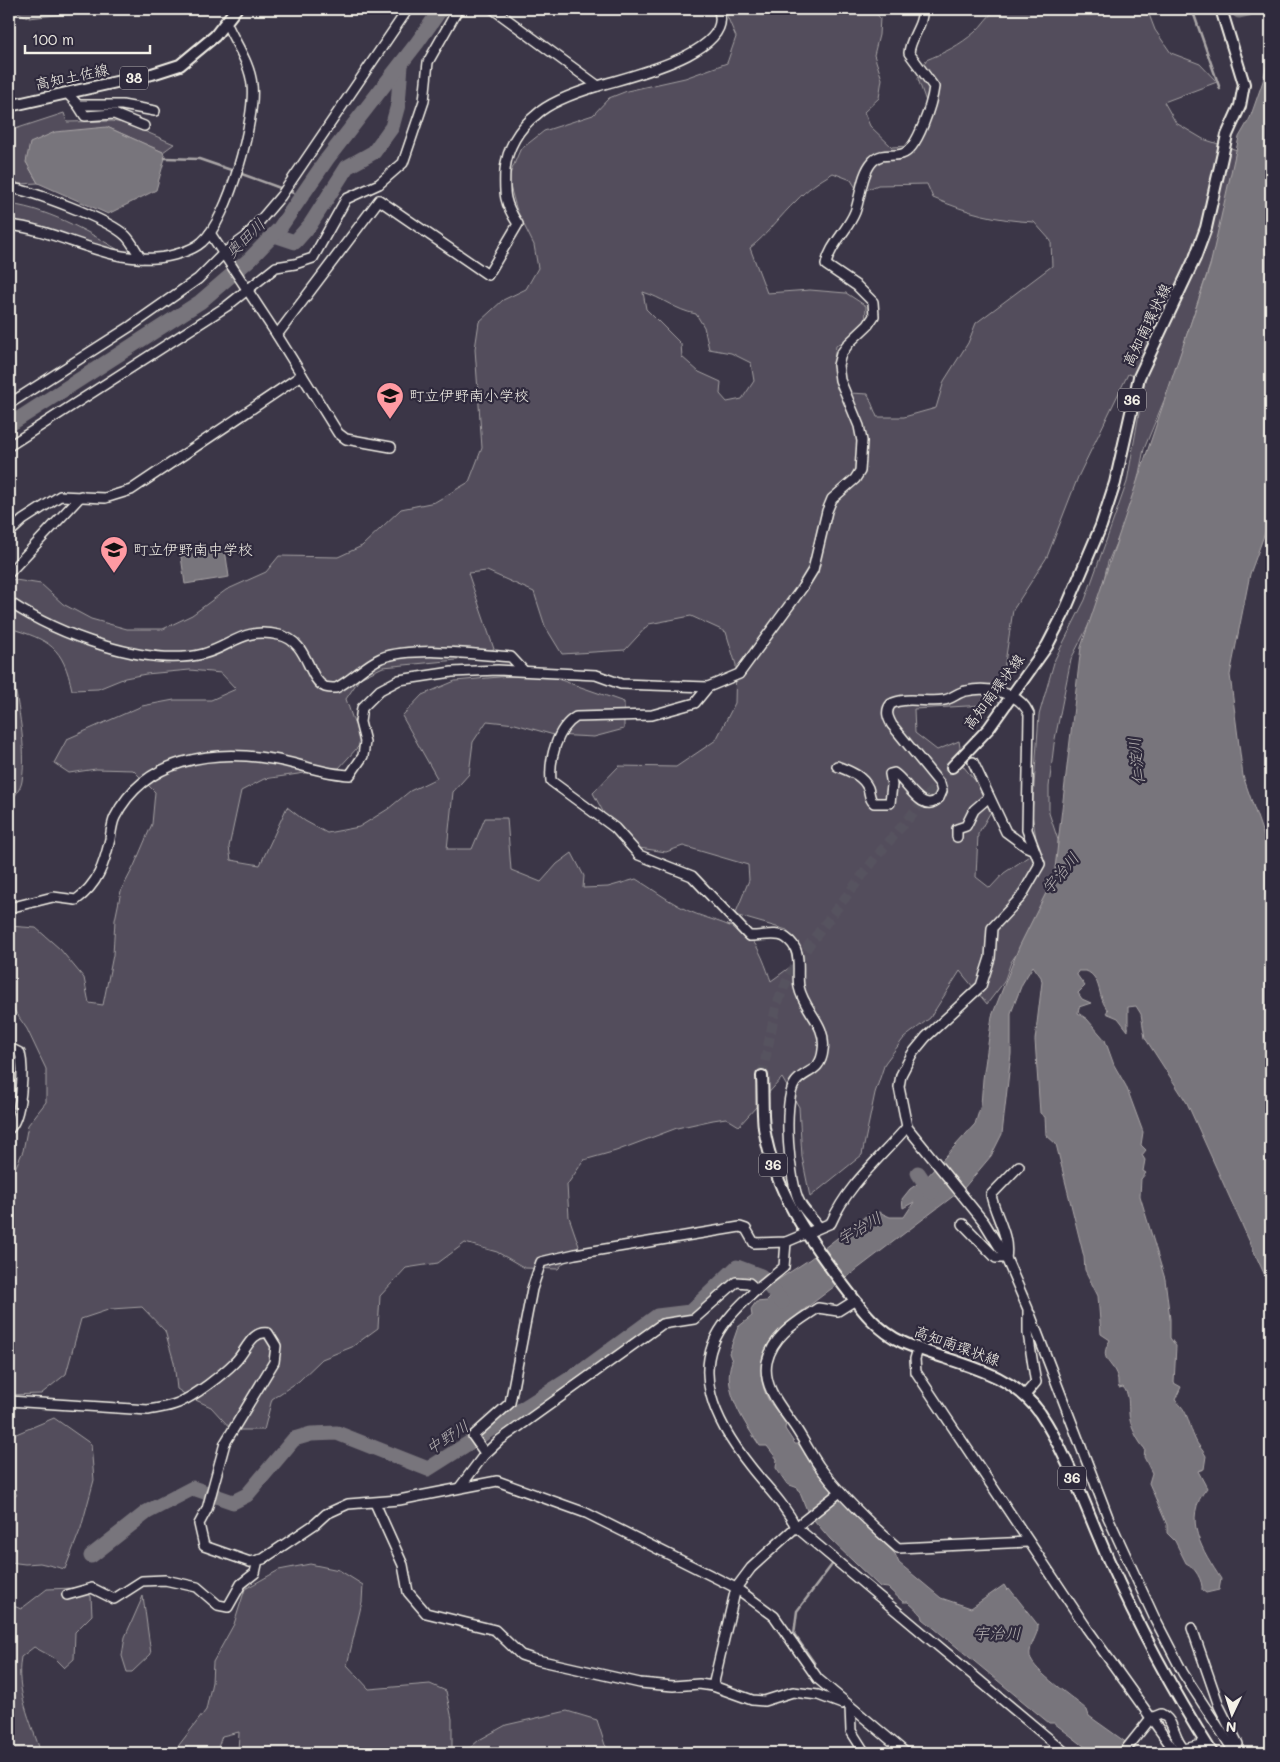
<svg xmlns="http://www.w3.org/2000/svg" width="1280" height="1762" font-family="Mali,'Klee One',sans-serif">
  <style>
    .green { fill: #534e5c; stroke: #a4a0a2; fill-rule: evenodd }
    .water { fill: #78747b; stroke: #aaa6a7 }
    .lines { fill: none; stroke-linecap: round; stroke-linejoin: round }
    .stream { stroke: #aaa6a7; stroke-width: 2.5 }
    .river { stroke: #78747b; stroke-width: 15 }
    .major-tunnel { stroke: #57525f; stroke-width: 10; stroke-dasharray: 10 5; stroke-linecap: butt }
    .minor-casing { stroke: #f4f1e8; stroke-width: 12 }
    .major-casing { stroke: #f4f1e8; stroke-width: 14 }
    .minor { stroke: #2f2a3d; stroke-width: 9 }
    .major { stroke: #2f2a3d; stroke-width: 10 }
    .labels { text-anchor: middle; stroke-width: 4.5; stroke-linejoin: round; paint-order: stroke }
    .shield { fill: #2f2a3d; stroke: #b9b5b5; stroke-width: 1 }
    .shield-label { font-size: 14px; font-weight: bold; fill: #f4f1e8 }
    .street-label { font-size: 15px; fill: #f4f1e8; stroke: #2f2a3d }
    .poi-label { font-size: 15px; fill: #f4f1e8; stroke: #2f2a3d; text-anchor: start }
    .water-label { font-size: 16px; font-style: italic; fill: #b6b2b2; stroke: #2f2a3d }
  </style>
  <rect width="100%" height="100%" fill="#3b3647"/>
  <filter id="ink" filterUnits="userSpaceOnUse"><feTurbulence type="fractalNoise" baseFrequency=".02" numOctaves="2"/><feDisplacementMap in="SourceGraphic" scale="10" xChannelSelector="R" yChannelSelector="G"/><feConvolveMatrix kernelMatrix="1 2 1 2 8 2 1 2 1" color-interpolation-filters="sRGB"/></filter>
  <g filter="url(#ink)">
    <g class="green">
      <path d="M12,9H111L29,18Z"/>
      <path d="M724,9H872L880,18L879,35L874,55L882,79L879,98L864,112L870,126L892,147L909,146L928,107L918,79L926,60C944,53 960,45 975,32C983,25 988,15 997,9H1147L1155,30L1171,53L1200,64L1217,82L1164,102L1176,123L1203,139L1237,150L1238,180L1170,386L1144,449L1133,503L1108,562L1097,609L1071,659L1054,744L1049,787V813L1058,840V867L1054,891L1025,942L1011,962L1004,982L987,1004L960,971L930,1018L904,1038L885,1063L875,1093L862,1155L810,1197L802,1157L799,1107L782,1078L739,1126L726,1118L713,1120L677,1128L616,1151L584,1160L567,1185L569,1217L579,1246L558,1269L525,1268L497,1252L465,1243L438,1263L406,1268L380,1296L378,1328L352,1347L322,1359L299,1381L272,1399L264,1430H232L211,1407L189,1397L177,1389L174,1362L165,1331L142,1307L111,1309L81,1319L66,1374L41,1394L9,1395V1175H12L23,1151L28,1125L46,1102V1069L27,1029L9,1003V926L36,928L60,949L84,978L89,1003L103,1005L113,955L115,920L121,891L134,866L152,824L155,792L133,770L96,769L69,773L54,763L67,739L142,706L174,700H211L236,689L221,673L190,670L146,674L125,678L98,689L72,690C63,647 50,640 9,628V579L41,584L63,604L91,619L127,629H163L192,615L226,590L266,572L279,556L338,557L362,546L401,509L435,502L469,482L482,448L475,349L479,322L503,300L526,289L538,268L534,245L517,211L508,179L520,150L544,131L593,115L609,98L627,91L685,78L727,63L736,37ZM833,173L851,180L859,193L878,185L927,184L933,198C969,213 995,220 1034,222L1051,241L1052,266L976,323L968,343L944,381L936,408L904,417H877L868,394L850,393L837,389L833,366L836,346L865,329L866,306L846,293L810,290L767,293L750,248C768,234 780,216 796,201C807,189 819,181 833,173ZM643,292C663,298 675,310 696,314L704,327L709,349L731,353L751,363L754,381L742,399L727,402L720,394L721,382L699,372L682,357L681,344L646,309ZM1128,374L1145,379L1127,482L1085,600L1055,659L1039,715L1032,814L1038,850L1004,873L990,888L976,877L978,834L993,808L983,790L963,766L959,741L937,750L915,733L914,709L985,705L1001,689L1013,610L1047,557L1078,477ZM487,571L534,592L545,626L562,654L625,650L649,624L691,616L726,632L736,665L735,703L716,740L676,767L619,766L593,793L607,819L626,846L666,852L683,846L748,865L749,880L735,915L787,930L793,965L771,981C767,970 759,945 749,937C729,921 701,919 679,906C664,898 651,888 636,879L608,887L583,888L584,876L572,853L557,864L541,882L511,870L507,818H485L472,849H447L453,792L469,774L473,742L487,721L515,724L554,735L594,737L624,729V702L552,677L510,676L455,681L422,695L402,716L437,778L410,791L388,809L359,827L327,833L305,821L287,807L260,865L231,860L229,847L241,791L264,779L339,768L366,738L354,723L346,699L360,678L383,667L457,660L494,649L468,573Z"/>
      <path d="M64,113L67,122L112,121L128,124L174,144L163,152L107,127L26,162L38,183L19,184L9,175V131Z"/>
      <path d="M9,204C53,210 96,236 133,259L9,223Z"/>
      <path d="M9,672L13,674C18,708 27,746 22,781C21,789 13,798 9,804Z"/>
      <path d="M54,1418L91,1444L94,1480L81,1528L65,1569L40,1563L25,1564L9,1562V1500L17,1495L9,1484V1437Z"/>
      <path d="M310,1564L339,1570L363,1585L362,1602L347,1665L369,1689L430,1684L446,1691L452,1719V1752L460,1753H238L239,1732L222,1736L216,1753H177L179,1745L206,1710L212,1682L213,1662L234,1624L245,1589L279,1570Z"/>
      <path d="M74,1588L91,1596L92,1615L75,1632L74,1659L64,1668L54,1658L34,1647L21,1657C15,1690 31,1722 41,1753H9V1604L21,1609L47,1589Z"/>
      <path d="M143,1596L151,1654L132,1672H127L122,1656L125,1637Z"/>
      <path d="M567,1711L597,1720L605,1745L613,1753H464L479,1740L506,1725Z"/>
    </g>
    <g class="water">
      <path d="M1271,45V516L1250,574L1230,675L1243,776L1271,857V1289L1187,1103L1145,1038L1141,1014L1136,1006L1128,1007V1031L1118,1018L1106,1013L1108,1010C1097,998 1102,977 1086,971H1078L1077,975L1085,986L1078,993L1082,999L1091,1003L1079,1007L1078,1013L1087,1019L1105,1040L1114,1065L1126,1086L1143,1132L1141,1145L1146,1150L1142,1155L1145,1160L1143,1171L1146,1173L1141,1179L1140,1196L1165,1279L1170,1319V1338L1176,1346L1174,1383L1181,1387L1175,1400C1189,1411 1188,1424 1195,1439C1198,1446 1203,1450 1206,1456L1204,1469L1198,1471L1207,1488C1181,1519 1203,1551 1221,1579L1219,1590L1206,1593L1202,1590C1203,1581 1195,1567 1186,1563L1175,1541L1167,1533V1525L1149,1483L1152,1473L1144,1457L1145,1449C1138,1442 1129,1424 1129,1413C1128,1405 1130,1394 1123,1387L1119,1388C1117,1383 1119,1381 1117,1376C1112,1361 1098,1360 1110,1340L1101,1334L1098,1296L1085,1270L1084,1257L1056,1144L1046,1135L1045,1117L1040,1113L1035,1040L1042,982L1041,977L1033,966L1022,984L1011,1013V1054L1002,1134L991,1156L964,1188L785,1324C766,1343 754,1370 767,1397C771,1406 780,1414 786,1422L785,1429L795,1444H804L805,1455L811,1454L855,1514L895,1554L899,1563L941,1598L971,1608L1004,1585L1007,1590L1009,1588L1038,1625C1039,1634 1028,1646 1030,1657C1033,1671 1075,1699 1087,1710L1089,1716L1141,1753H1093L1054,1723H1049L923,1619L922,1615L908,1602H903L888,1588L880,1587L830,1539L808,1513L798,1488L787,1484L776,1468L777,1459L767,1446H760C745,1424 721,1389 732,1361L729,1353L738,1327L752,1316L751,1309L756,1302L767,1301L771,1297L767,1287L810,1259L867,1215L879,1212L890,1217H904L914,1202L903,1208L902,1199L910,1189L926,1178L975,1124L981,1105L983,1079L992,1016L1019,947L1054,877L1081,647L1210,266L1239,137L1250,118L1263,81Z"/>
      <path d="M107,127L163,152L165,158L156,190L108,214L38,183L26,162L30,143L55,132Z"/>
      <path d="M225,549L229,577L185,584L181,556Z"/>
    </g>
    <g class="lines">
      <g class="stream">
        <path d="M1192,9L1220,89"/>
        <path d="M165,158L199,159L234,171"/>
        <path d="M239,173L283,189"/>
        <path d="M288,191L302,196"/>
        <path d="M815,1664L794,1634L797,1611L834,1562"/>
      </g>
      <g class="river">
        <path d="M1239,11L1248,9"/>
        <path d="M274,235L295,242L310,225L347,167L374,152L392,127L398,105L401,65"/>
        <path d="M9,425L200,302L250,259L279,229L327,159L417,43L441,9"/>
        <path d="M918,1173L931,1192"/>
        <path d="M91,1556L147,1512L193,1488L233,1502L247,1495L294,1439L311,1434L337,1433L428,1469L582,1371L657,1316L690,1312L737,1267L761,1276L782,1302"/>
      </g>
      <path class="major-tunnel" d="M762,1076L776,1007L788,978L809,945L881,851L952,767"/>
      <defs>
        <g id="minor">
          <path d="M493,9L598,86"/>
          <path d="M67,93L78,105H122L155,111"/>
          <path d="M78,105L85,116L114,114L144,126"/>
          <path d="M9,188C31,190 110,220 126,236C132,242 136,251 141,258"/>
          <path d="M9,225C59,230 104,262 156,258C170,257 192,251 202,242C228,220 256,119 252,85C250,63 235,43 226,22"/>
          <path d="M210,233L277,335L338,433L346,439L391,447"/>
          <path d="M277,335L379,200L488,275L518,224C504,203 504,194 505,170C507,148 519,128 536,115C551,101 578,92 598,86C625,77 738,53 718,9"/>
          <path d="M9,404L131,326L198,279L224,253L246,237L281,196L408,9"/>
          <path d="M9,446L227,306L276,267L295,264L313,258L346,199L379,184L403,163L424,101L428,62L458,9"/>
          <path d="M9,533L23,520L60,496L105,498L131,490L302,375"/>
          <path d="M9,573L81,496"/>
          <path d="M9,602C57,634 146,668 203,654C233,646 242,627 279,635C309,641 307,679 325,687C328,688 333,688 336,688C352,680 365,665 381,658C413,646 476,654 511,657L524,671"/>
          <path d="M708,687L695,703L652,715L576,717C557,728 549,759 551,781L615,828L639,855L692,876L749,936C760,937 777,931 786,938C804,950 796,970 799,987C804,1011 827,1024 823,1050C821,1073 804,1070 795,1083C782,1102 789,1183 800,1203C805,1212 813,1219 819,1227"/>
          <path d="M973,762L1006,832L1025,846L1034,850"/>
          <path d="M837,766C849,771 862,775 868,788C870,794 869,799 874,803H890L892,785L890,774L894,773C907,781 922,816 939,798L942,791L940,784L892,725C888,718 885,711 891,704C905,696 928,703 944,700C952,699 958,692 966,691C987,686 1020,692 1029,714L1027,830L1040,864L1021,897L992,928L990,958L981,986L926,1037L912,1054L901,1075L899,1087L907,1127L984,1222L1006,1258L1028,1309V1333L1035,1378L1036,1382L1025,1395"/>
          <path d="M957,837V829L966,826L974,810L989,797"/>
          <path d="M9,908L53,897L76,900C98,884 104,865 110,839C111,832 112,823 115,817C145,758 213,749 272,759C298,763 323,774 350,775L363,756L365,742L360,722L362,708L380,690L399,680L452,672L498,670L596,675L621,684L708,687L739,674L802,588L813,570L827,511L832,499L855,479L860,471L862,441L859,426L840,380L838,365L841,354L849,343L868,325L874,316L873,302L857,286L826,265C829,246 848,230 855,212C861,196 861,174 873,161C882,152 891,157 902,154C918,150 932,102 934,87L909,53C910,37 924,25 922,9"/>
          <path d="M9,1052L14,1050L20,1053C24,1069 22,1118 9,1129"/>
          <path d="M963,1224L996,1258H1006C1010,1235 995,1216 991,1195L1019,1166"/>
          <path d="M786,1242L784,1267C765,1283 744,1299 728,1319C687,1368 716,1423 750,1466C766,1487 784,1503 796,1527L1066,1753"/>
          <path d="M854,1301L838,1311L818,1308C797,1322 773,1335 767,1362C762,1387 782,1408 795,1427C803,1439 810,1453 819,1466C842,1497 869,1523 898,1548L1029,1542"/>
          <path d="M1030,1314L1108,1517L1155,1619L1183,1673L1235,1753"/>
          <path d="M918,1349L915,1359L916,1372L1086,1627L1176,1753"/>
          <path d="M9,1401L148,1410C158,1408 169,1407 178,1403C195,1396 222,1375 235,1362C246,1352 251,1330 268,1333L276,1346L274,1362L225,1443L207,1509L199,1524L204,1546L250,1562L263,1559L315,1524L326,1514L348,1504L399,1500L497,1481L586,1513L736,1588L774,1616L818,1679L906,1753"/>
          <path d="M485,1453L473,1436L510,1403L532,1289L541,1262L575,1254L740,1227L746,1229L754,1243L786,1242L831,1223C848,1184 880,1159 907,1127"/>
          <path d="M460,1487L484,1455L500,1440L662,1324L694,1319L736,1282L749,1283L757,1290"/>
          <path d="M375,1503L403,1565L408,1592L426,1613L495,1630L521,1655L533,1659L640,1683L673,1686L699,1684L713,1686L752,1700L764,1701L793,1692L818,1695L842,1704"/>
          <path d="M67,1595L92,1588L114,1599L142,1581L165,1580L197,1587L218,1605L228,1607L241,1584L255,1573L258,1560"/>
          <path d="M1192,1628L1219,1706L1238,1744L1236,1749L1237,1753"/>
          <path d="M713,1686L736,1588L751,1568L796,1527L840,1492"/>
          <path d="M850,1706L851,1731L865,1753"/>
          <path d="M1123,1753L1151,1718L1161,1714C1175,1720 1173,1739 1184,1749L1206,1744"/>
        </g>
        <g id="major">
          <path d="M9,106L152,74L180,65L215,36L236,9"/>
          <path d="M952,767L989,728L1047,646L1064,613L1101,526L1115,483L1139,377L1195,258L1206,228L1227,135L1240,106L1244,84L1221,9"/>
          <path d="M762,1076C763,1093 762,1111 764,1128C774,1190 807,1237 844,1286C860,1307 877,1331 902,1342C950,1364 1007,1367 1040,1413C1067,1453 1089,1516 1109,1561C1139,1628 1173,1691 1212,1753"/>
        </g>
      </defs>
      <use href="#minor" class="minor-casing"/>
      <use href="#major" class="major-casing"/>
      <use href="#minor" class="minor"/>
      <use href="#major" class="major"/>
    </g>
  </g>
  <defs>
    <symbol id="school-pin" viewBox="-11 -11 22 30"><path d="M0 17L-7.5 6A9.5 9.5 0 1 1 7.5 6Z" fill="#ff9aa2" stroke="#2f2a3d"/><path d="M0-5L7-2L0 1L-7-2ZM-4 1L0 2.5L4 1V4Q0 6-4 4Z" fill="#111"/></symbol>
  </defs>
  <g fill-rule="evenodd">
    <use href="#school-pin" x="374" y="380" width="32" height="43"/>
    <use href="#school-pin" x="98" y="534" width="32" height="43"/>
  </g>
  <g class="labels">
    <g class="shield">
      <rect x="120" y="66.5" width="28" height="23" rx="4"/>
      <rect x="1118" y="388.5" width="28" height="23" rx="4"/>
      <rect x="759" y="1153.5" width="28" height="23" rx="4"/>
      <rect x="1058" y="1466.5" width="28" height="23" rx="4"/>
    </g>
    <g class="shield-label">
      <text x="134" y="83">38</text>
      <text x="1132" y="405">36</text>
      <text x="773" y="1170">36</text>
      <text x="1072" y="1483">36</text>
    </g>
    <g class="street-label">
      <text transform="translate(72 77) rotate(-12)" y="5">高知土佐線</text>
      <text transform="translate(1147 325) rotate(-64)" y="5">高知南環状線</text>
      <text transform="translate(994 692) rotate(-53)" y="5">高知南環状線</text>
      <text transform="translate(957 1346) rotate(20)" y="5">高知南環状線</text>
    </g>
    <g class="poi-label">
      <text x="409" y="401">町立伊野南小学校</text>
      <text x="133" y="555">町立伊野南中学校</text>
    </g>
    <g class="water-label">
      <text transform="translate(245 238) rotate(-44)" y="6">奥田川</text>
      <text transform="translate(1136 761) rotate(-96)" y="6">仁淀川</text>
      <text transform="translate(1060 873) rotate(-50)" y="6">宇治川</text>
      <text transform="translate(859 1228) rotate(-30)" y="6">宇治川</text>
      <text transform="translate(447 1437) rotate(-33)" y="6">中野川</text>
      <text x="997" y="1639">宇治川</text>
    </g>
  </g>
  <rect width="1280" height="1762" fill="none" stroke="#2f2a3d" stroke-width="30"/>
  <rect x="15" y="15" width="1250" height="1732" fill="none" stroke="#f4f1e8" stroke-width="2" filter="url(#ink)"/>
  <g transform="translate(1232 1714) rotate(184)" stroke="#2f2a3d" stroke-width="4" paint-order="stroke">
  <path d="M0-4L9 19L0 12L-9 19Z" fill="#f4f1e8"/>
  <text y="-8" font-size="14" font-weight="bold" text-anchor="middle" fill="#f4f1e8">N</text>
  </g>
  <path d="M25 45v8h125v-8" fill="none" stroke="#f4f1e8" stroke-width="2.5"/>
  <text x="32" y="45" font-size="15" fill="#f4f1e8" stroke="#2f2a3d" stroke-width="4" paint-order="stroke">100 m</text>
</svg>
